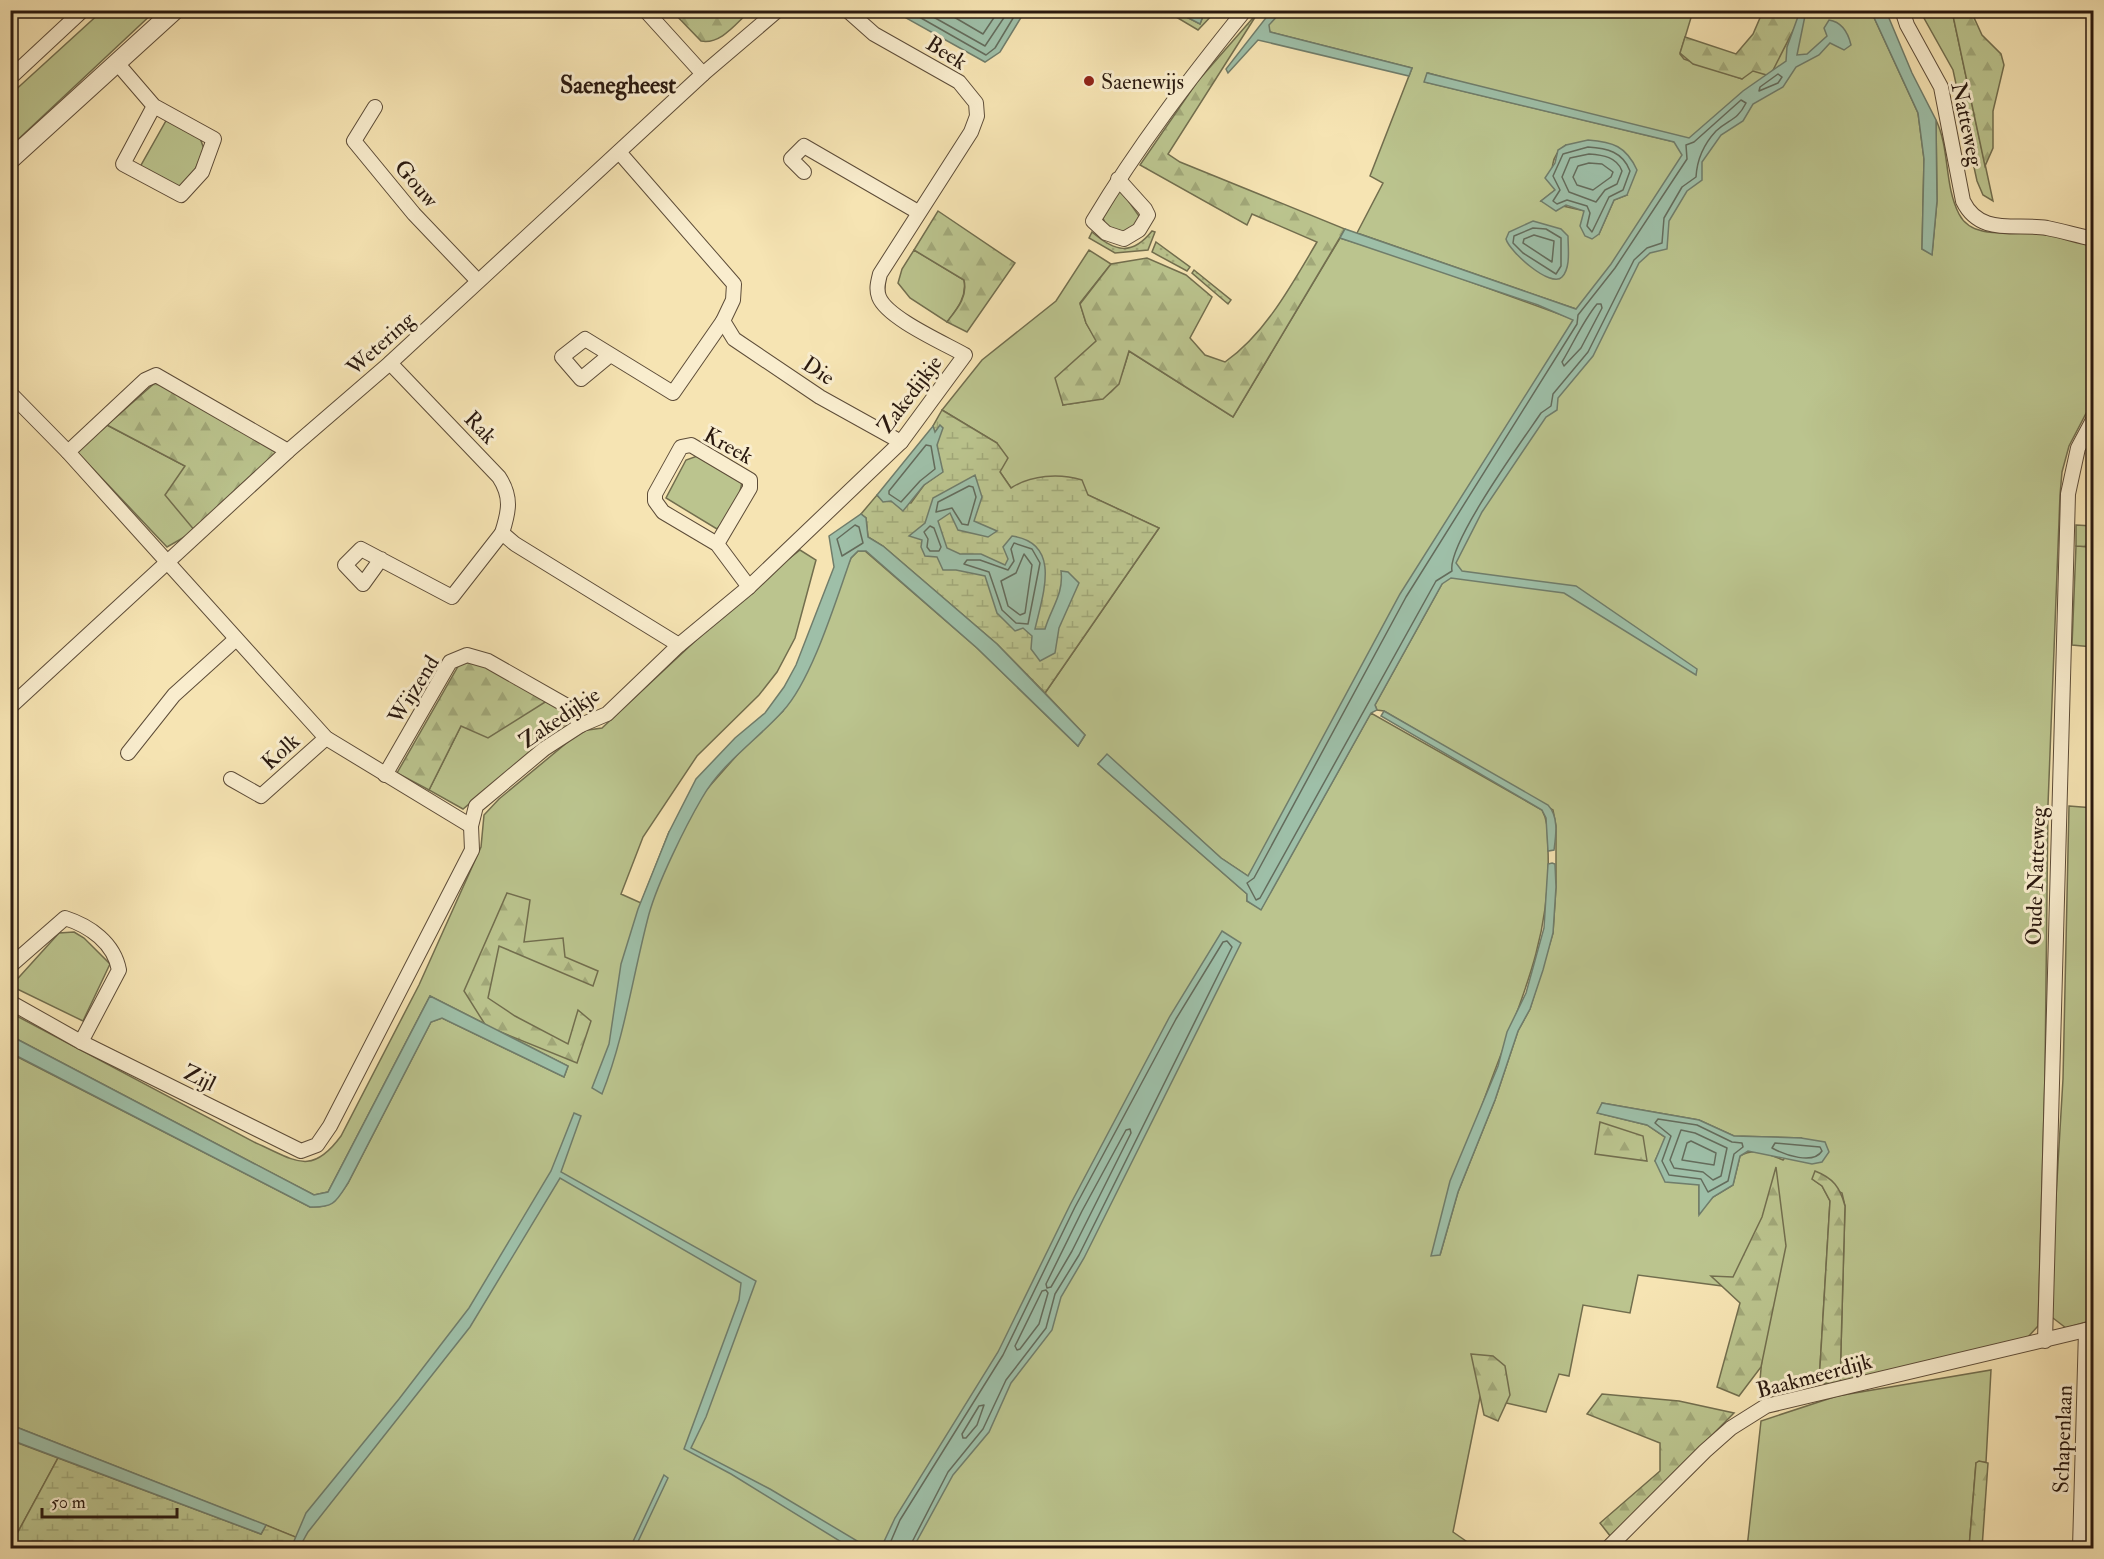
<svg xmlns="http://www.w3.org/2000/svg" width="2104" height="1559" font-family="'IM FELL Double Pica',serif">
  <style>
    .green { fill: #bbc48e; stroke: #726e4e; stroke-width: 1.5; fill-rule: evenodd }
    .forest { fill: url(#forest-firs); stroke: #726e4e; stroke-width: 1.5 }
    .wetland { fill: url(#wetland-marsh); stroke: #726e4e; stroke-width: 1.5 }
    .garden { fill: url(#garden-dots); stroke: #726e4e; stroke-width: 1.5 }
    .water { fill: #9ebfa8; stroke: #707d6b; stroke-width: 1.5 }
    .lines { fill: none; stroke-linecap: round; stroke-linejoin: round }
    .shore { stroke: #646c5c; stroke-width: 1.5 }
    .minor-casing { stroke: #5d4c38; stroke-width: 16 }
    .tertiary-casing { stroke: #5d4c38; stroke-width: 20 }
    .minor { stroke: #f9edce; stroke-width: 14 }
    .tertiary { stroke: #f9edce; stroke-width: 18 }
    .poi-dot { fill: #8f2418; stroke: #f9edce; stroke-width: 2 }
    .labels { text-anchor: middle; stroke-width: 6; stroke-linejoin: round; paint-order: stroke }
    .street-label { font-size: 22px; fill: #2a190f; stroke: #f9edce }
    .poi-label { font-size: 22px; fill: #2a190f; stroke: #f9edce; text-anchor: start }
    .neighbourhood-label { font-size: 24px; font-weight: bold; fill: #2a190f; stroke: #f9edce }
  </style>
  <defs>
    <pattern id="forest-firs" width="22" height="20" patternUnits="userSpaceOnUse" patternTransform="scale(1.5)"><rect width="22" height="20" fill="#bbc48e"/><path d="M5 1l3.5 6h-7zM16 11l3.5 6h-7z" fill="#a1a879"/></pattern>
    <pattern id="wetland-marsh" width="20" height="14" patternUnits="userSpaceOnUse" patternTransform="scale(1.5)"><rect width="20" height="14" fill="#bbc48e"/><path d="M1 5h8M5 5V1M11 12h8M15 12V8" fill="none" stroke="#a1a879"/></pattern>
    <pattern id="garden-dots" width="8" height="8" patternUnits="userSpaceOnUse" patternTransform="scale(1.5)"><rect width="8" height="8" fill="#bbc48e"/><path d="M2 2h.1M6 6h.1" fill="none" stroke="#a1a879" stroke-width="1.8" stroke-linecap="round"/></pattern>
  </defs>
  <rect width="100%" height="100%" fill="#f6e4b3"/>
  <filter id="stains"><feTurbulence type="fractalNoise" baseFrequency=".00333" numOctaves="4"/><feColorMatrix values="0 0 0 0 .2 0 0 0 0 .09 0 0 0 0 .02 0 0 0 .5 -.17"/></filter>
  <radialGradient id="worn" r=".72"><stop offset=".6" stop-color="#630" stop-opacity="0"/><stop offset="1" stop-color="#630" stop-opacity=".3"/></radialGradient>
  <g class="green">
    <path d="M102,11H155L11,146V94Z"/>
    <path d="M1282,11H1693L1680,54L1684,59L1742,79L1803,11H1871L1918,113L1924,159L1922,249L1932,254L1937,201L1936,120C1950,149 1944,185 1959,214C1973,242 2015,230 2040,233C2058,235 2076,242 2093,246V400L2069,446L2062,472L2060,495L2048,805L2045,1074L2038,1326L2027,1338L1840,1384L1845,1206L1842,1193L1812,1179L1822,1186L1830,1201L1819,1383L1777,1392L1759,1391L1768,1292L1638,1275L1630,1313L1583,1305L1569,1376L1559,1374L1546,1412L1480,1397L1453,1532L1476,1548H298L303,1540L11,1425L10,1053L310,1207C332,1208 337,1200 348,1183L431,1022L442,1018L564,1077L568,1066L430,996L328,1192L314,1195L11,1036V1013L256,1143C295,1160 311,1177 341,1136L419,985L481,847L484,815L499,799L581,731L602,728L752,588L800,550L816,560L795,638L777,672L759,695L697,756L643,837L621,894L641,903L669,832L738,754L783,711L851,558L858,551H865L977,648L1078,746L1085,735L1045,693L1159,528L1088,495L1011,488L1000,472L997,443L942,410L982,360L1056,301L1089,250L1111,264L1080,303L1086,323L1097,341L1077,359L1063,405C1112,397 1115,400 1129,351L1233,417L1340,238L1396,255L1573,319L1576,309L1357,233L1383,183L1370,176L1412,68L1270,32L1268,25ZM1428,73L1675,142L1425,82ZM1566,145L1627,195L1614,200L1599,234L1585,211L1541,201L1555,190C1551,172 1549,156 1566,145ZM1442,584L1375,705L1377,710L1384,711L1553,810L1556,826V887L1553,933L1530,1009L1518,1031L1495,1100L1458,1192L1440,1255C1452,1210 1463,1164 1477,1120C1508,1026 1552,952 1548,850C1547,836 1549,822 1542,810L1371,713L1261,909L1247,901V894L1098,764L1107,755L1221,858L1248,876ZM1602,1103L1699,1120L1734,1136L1801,1138L1783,1160C1769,1154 1755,1147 1740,1156L1733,1185L1713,1197L1699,1213V1184L1655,1161L1666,1138L1647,1125L1598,1113Z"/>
    <path d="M1920,11H1952L1993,201L1983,195L1977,181L1953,70Z"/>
    <path d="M167,119L200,138L204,149L190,181L178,187L140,167Z"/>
    <path d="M1120,189L1139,216L1135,227L1122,234L1107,228L1103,218Z"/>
    <path d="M914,250L964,280C967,297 957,309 947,322L910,298L898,283L902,269Z"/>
    <path d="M107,425L185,466L195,531L167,547L77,452Z"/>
    <path d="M700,455L742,481C740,500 729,515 717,529L666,498L686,460Z"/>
    <path d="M2076,546L2093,547V647L2072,645Z"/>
    <path d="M550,699L567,711L571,719L463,809L429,790L461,726Z"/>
    <path d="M2069,806L2094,808L2093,1320L2066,1328L2049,1315L2063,1079Z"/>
    <path d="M74,932L84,938L110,964L83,1021L11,986L59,933Z"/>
    <path d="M1991,1370L1986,1462L1976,1463L1969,1548H1747L1761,1421L1837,1396Z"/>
    <path d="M10,1440L58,1458L12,1543L10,1542Z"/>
  </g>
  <g class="forest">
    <path d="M672,11H694L699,14L704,11H750C737,22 721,45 701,41Z"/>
    <path d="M1166,11H1175L1200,24L1205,11H1216L1198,30Z"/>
    <path d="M1259,11L1168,154L1180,162L1345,229L1233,417L1129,351L1119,384L1103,399L1063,405L1055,378L1096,341L1086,323L1080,304L1111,264L1147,258L1186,275L1212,297L1190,338L1205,355L1225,362C1266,333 1292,284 1317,242L1252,214L1247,225L1140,165L1197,82Z"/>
    <path d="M1763,11H1800L1799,19L1770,76L1753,71L1742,79L1693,64L1680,53L1685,37L1736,54L1753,34Z"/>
    <path d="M1952,11H1971L1982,35L2001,54L2004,65L1993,111V148L1985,166Z"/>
    <path d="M938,211L1015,263L967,332L947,322C957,309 968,297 964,280L914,250Z"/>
    <path d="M157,381L278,453L195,531L165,495L185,466L107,425Z"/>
    <path d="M2076,525L2093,526V547L2076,546Z"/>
    <path d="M464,656L550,699L488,738L461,726L429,790L397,773Z"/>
    <path d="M507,893L530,900L524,942L563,938L565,957L598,971L593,986L499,946L488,998L515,1016L568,1044L578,1010L591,1021L577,1063L486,1026L464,991Z"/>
    <path d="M1600,1122L1643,1136L1647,1161L1595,1154Z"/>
    <path d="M1776,1167L1786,1246L1761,1367L1739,1396L1717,1387L1740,1303L1711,1276L1733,1277L1762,1217Z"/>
    <path d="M1815,1171C1833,1178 1840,1187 1845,1206L1840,1384L1819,1383L1830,1201L1822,1186L1812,1179Z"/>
    <path d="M1471,1354L1493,1356L1505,1366L1510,1395L1498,1421L1484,1415Z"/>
    <path d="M1602,1394L1679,1401L1734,1413L1611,1537L1600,1523L1660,1471V1443L1587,1414Z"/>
    <path d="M1979,1461L1988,1463L1982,1548H1969L1976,1463Z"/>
  </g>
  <g class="wetland">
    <path d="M942,410L997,443L1008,458L1000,472L1011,488C1031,475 1059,473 1082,480L1088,495L1159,528L1045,693L997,644L883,546L868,537L866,518L861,514L877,495L883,501L911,503L924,485L942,472L933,426Z"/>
    <path d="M58,1458L261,1534L266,1525L303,1540L298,1548H17L12,1543Z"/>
  </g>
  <g class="garden">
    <path d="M1152,231L1155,232L1148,250L1115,253L1089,238L1092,232C1115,252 1132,256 1152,231Z"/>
    <path d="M1156,242L1190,267L1187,271L1152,252Z"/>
    <path d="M1194,270L1231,300L1228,304L1192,273Z"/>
  </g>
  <g class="water">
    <path d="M1272,10L1282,11L1269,25L1270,32L1412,68L1409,76L1258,40L1228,73L1226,69Z"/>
    <path d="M899,11H1025L1000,52L985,62L906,18Z"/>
    <path d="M1175,11H1205L1200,24Z"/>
    <path d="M1800,11H1806L1797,55L1807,54L1827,36L1824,28L1829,20C1842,22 1848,32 1851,45L1844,50L1830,43L1819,55L1796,67L1783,87L1753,104L1743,121L1721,135L1702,162V180L1687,191L1669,221L1667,249L1650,253L1639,263L1593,356L1558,398L1557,410L1546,417L1482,512L1456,563L1462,571L1576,586L1697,669L1696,675L1564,593L1451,578L1442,584L1375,705L1377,710L1371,713L1261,910L1247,901V894L1098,764L1107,754L1221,858L1248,876L1400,594L1573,320L1538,305L1340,238L1345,229L1576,309L1611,264L1682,155L1674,142L1424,82L1427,73L1689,138L1743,91L1786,61L1787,47Z"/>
    <path d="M1871,11H1886L1912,73L1936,120L1937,201L1932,255L1922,249L1924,159L1918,113Z"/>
    <path d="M1588,140C1613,142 1626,146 1637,170L1627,195L1614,200L1599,234L1592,239L1585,236L1580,226L1584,211L1566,205L1556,211L1541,201L1555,190L1545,178L1555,163L1558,150L1566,145Z"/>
    <path d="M1533,221L1561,229L1568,236C1568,248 1571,268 1562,277C1551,289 1509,251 1506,239L1509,232Z"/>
    <path d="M940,425L943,428L937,445L943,472L924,485L903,511L891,501L883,502L877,495L933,426L935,432Z"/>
    <path d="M975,475L982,497L974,521L997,531L988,537L958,530L950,513L938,521L947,548L960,554H981L1005,565L1008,559L1003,547L1012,536C1062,543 1043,594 1035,629H1045C1051,608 1064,594 1061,571L1068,572L1079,583L1059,628L1055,653L1040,661L1031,649L1032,636L1023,628L1015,631L997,613L985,576L956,570H943L937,557L925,556L921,547L922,540L909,536L925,523L933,498Z"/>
    <path d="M861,514L866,518L868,537L883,546L997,644L1085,735L1078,746L977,648L866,551H858L851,558C836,600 812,680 783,711C757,740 722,763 702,798C685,827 658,882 649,914C633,974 625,1036 602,1094L592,1088L609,1044L621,964L638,909L669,832L696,779L735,738L765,713L784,687L796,665L834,567L829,536Z"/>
    <path d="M1384,711L1548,805C1559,817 1556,835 1554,850L1548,851L1546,818L1542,810L1381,716Z"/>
    <path d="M1552,863L1555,864L1556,887L1553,933L1543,970L1530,1009L1518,1031L1495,1100L1458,1192L1440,1255L1431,1256L1450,1181L1498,1066L1507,1032L1526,993L1544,928L1548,864Z"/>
    <path d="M1222,931L1241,943L1084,1258L1061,1297L1052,1330L1011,1383L989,1432L953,1475L913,1548H881L895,1518L998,1352L1070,1205L1170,1016Z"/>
    <path d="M430,996L568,1066L564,1077L442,1018L431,1022L348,1183C336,1202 334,1208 310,1207L11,1053V1036L314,1195L328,1192Z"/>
    <path d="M1602,1103L1699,1120L1734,1136L1801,1138L1825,1142L1829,1152L1822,1162L1812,1164L1748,1151L1740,1156L1733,1185L1713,1197L1699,1215V1185L1665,1182L1655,1161L1665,1137L1647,1125L1597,1113Z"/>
    <path d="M574,1113L581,1116L561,1172L756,1281L706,1417L691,1448L770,1489L869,1548H851L731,1474L684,1449L739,1300L741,1283L560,1178L470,1327L308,1532L299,1548H291L306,1513L399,1399L469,1308L551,1171Z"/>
    <path d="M11,1425L266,1525L261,1534L11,1440Z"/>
    <path d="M664,1475L668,1478L635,1548H630Z"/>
  </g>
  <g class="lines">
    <g class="shore">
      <path d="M907,10L986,55L995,48L1018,10"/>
      <path d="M921,10L985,46L1009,10"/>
      <path d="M942,10L983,34L999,10"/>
      <path d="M1778,74L1782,77L1778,83L1759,91L1760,87Z"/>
      <path d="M1741,100L1746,103C1737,121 1729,119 1716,131C1703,145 1697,159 1696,177L1682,187L1664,218L1662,243L1647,248L1634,260L1588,352L1553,394L1551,406L1541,413C1522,441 1447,544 1452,571L1436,581L1260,898L1256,900L1247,883L1254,878L1406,597L1577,324L1578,315L1615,268L1687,159L1686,145L1694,142Z"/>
      <path d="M1588,147C1607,148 1623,152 1630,171L1623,190L1609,197L1592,232L1587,226L1590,213L1587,206L1567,200L1557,204L1553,201L1560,190L1553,176L1563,154Z"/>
      <path d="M1589,154C1603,155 1617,157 1622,171L1617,184L1605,190L1596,202L1569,192L1562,177L1570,158Z"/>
      <path d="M1589,163L1602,164L1613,172L1611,177L1593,190L1577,185L1573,177L1578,166Z"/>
      <path d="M1533,228L1546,229L1561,238V266L1556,274L1523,253L1513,243L1514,236Z"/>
      <path d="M1534,235L1554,241L1552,262L1523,243L1524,239Z"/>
      <path d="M1597,304H1601L1602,308L1581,348L1564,366L1562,362C1574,342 1583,321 1597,304Z"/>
      <path d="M926,445L931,446L935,469L920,481L901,502L889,494V491Z"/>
      <path d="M969,486L973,487L976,497L968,525L962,524L952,508L936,512L938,502Z"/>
      <path d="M855,525L859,527L863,543L842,556L837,539Z"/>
      <path d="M930,526L934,528L941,547L939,551H930L927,547L928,539L924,532Z"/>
      <path d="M1014,543L1032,549L1040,563L1028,624L1016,623L1002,610L989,572L964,564L967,560H980L1008,570L1014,561L1011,549Z"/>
      <path d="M1024,554L1032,565L1025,613L1020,615L1008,606L1001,581L1016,573Z"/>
      <path d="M1658,1119L1697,1125L1732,1142L1742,1143L1743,1147L1734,1154L1728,1181L1708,1192L1701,1179L1669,1175L1662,1161L1671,1136L1655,1123Z"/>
      <path d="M1130,1129L1131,1133L1072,1251L1051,1287L1047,1288L1046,1284L1082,1211L1126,1130Z"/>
      <path d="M1681,1130L1695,1133L1727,1148L1721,1176L1713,1180L1703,1172L1674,1168L1670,1160Z"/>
      <path d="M1691,1141L1716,1153L1714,1165L1682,1160L1687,1143Z"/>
      <path d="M1775,1143L1820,1147L1822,1151C1813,1165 1785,1155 1772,1148Z"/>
      <path d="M1046,1290L1048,1293L1039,1324L1020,1349L1017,1350L1015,1346L1042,1291Z"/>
      <path d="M984,1405L977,1425L966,1438H963L962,1434L979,1406Z"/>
      <path d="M888,1548L900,1520L1003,1355L1075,1207L1176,1019L1223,942L1227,941L1232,947L1079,1255L1055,1294L1046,1328L1006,1380L983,1429L948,1472L909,1548"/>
    </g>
    <defs>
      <g id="minor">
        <path d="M645,10L703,74"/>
        <path d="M1902,10L1907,25L1941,87L1963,201C1980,236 2015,223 2047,228C2063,231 2078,236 2094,239"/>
        <path d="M117,63L154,106L123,164L181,195L202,172L214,139L154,106"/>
        <path d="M10,78L83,10"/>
        <path d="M375,107L354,141L414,214L477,280"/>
        <path d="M619,152L734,284L733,300L723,321L734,339L820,397L901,442"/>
        <path d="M804,172L791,159L804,146L918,212"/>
        <path d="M1118,179L1145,209L1148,215L1139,230L1124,239L1106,233L1093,221C1138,146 1190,78 1245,10"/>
        <path d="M610,355L581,379L562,357L585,339L673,393L723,321"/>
        <path d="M390,363L499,477C512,497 509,511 502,533L515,544L679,645"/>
        <path d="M10,393L68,452L326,738L471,826"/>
        <path d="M68,452L145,380L156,375L288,451"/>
        <path d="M717,544L750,488V480L691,445L681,447L655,494V501L663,512L717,544L749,587"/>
        <path d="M381,559L363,584L345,565L361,549L452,597L502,533"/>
        <path d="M10,707L288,451L390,363L703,74L778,10"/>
        <path d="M128,753L174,695L236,639"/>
        <path d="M385,775L450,662L467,655L488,661L569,707L581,725"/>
        <path d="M231,779L261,796L326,738"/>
        <path d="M10,966L65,918C90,926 114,943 119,970L81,1042"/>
        <path d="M10,1002L81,1042L301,1151L317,1145L330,1126L472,850L471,826L476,806L544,749L581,725L607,714L679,645L749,587L901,442L965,355C944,343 887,318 879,297C876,289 878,282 880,274L971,132L977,116L976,103L959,82L874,34L847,10"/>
        <path d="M2045,1341L2068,494L2078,448L2094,418"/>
        <path d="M1608,1548L1705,1451L1731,1428L1766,1406L2094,1328"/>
        <path d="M2080,1548L2086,1330"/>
      </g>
      <path id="tertiary" d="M10,160L175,10"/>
    </defs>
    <use href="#minor" class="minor-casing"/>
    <use href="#tertiary" class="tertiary-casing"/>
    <use href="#minor" class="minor"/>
    <use href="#tertiary" class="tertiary"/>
  </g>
  <circle class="poi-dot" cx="1089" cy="81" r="6"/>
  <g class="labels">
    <g class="street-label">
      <text transform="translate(947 52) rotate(32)" y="8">Beek</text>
      <text transform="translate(1968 124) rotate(78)" y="8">Natteweg</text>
      <text transform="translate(417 183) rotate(50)" y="8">Gouw</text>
      <text transform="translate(380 343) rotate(-42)" y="8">Wetering</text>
      <text transform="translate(819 370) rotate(33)" y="8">Die</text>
      <text transform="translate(909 394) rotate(-53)" y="8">Zakedijkje</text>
      <text transform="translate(481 427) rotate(46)" y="8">Rak</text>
      <text transform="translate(729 445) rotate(29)" y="8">Kreek</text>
      <text transform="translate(413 689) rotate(-58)" y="8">Wijzend</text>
      <text transform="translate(559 717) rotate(-34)" y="8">Zakedijkje</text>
      <text transform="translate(280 751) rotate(-42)" y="8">Kolk</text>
      <text transform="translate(2035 876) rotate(-88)" y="8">Oude Natteweg</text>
      <text transform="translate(200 1077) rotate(26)" y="8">Zijl</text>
      <text transform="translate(1814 1375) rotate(-15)" y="8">Baakmeerdijk</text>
      <text transform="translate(2062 1439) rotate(-88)" y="8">Schapenlaan</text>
    </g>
    <g class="poi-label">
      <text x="1101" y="89">Saenewijs</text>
    </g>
    <g class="neighbourhood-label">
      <text x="618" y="93">Saenegheest</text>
    </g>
  </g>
  <rect width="2104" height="1559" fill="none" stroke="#f6e4b3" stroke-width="36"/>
  <rect x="12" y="12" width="2080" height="1535" fill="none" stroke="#2a190f" stroke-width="3"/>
  <rect x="18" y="18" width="2068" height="1523" fill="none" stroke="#2a190f" stroke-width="1.5"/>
  <path d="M42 1508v9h135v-9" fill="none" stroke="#2a190f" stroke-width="3"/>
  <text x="51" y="1508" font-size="18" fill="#2a190f" stroke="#f9edce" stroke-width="4.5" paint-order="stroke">50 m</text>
  <rect width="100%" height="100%" filter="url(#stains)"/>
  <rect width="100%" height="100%" fill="url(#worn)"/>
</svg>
